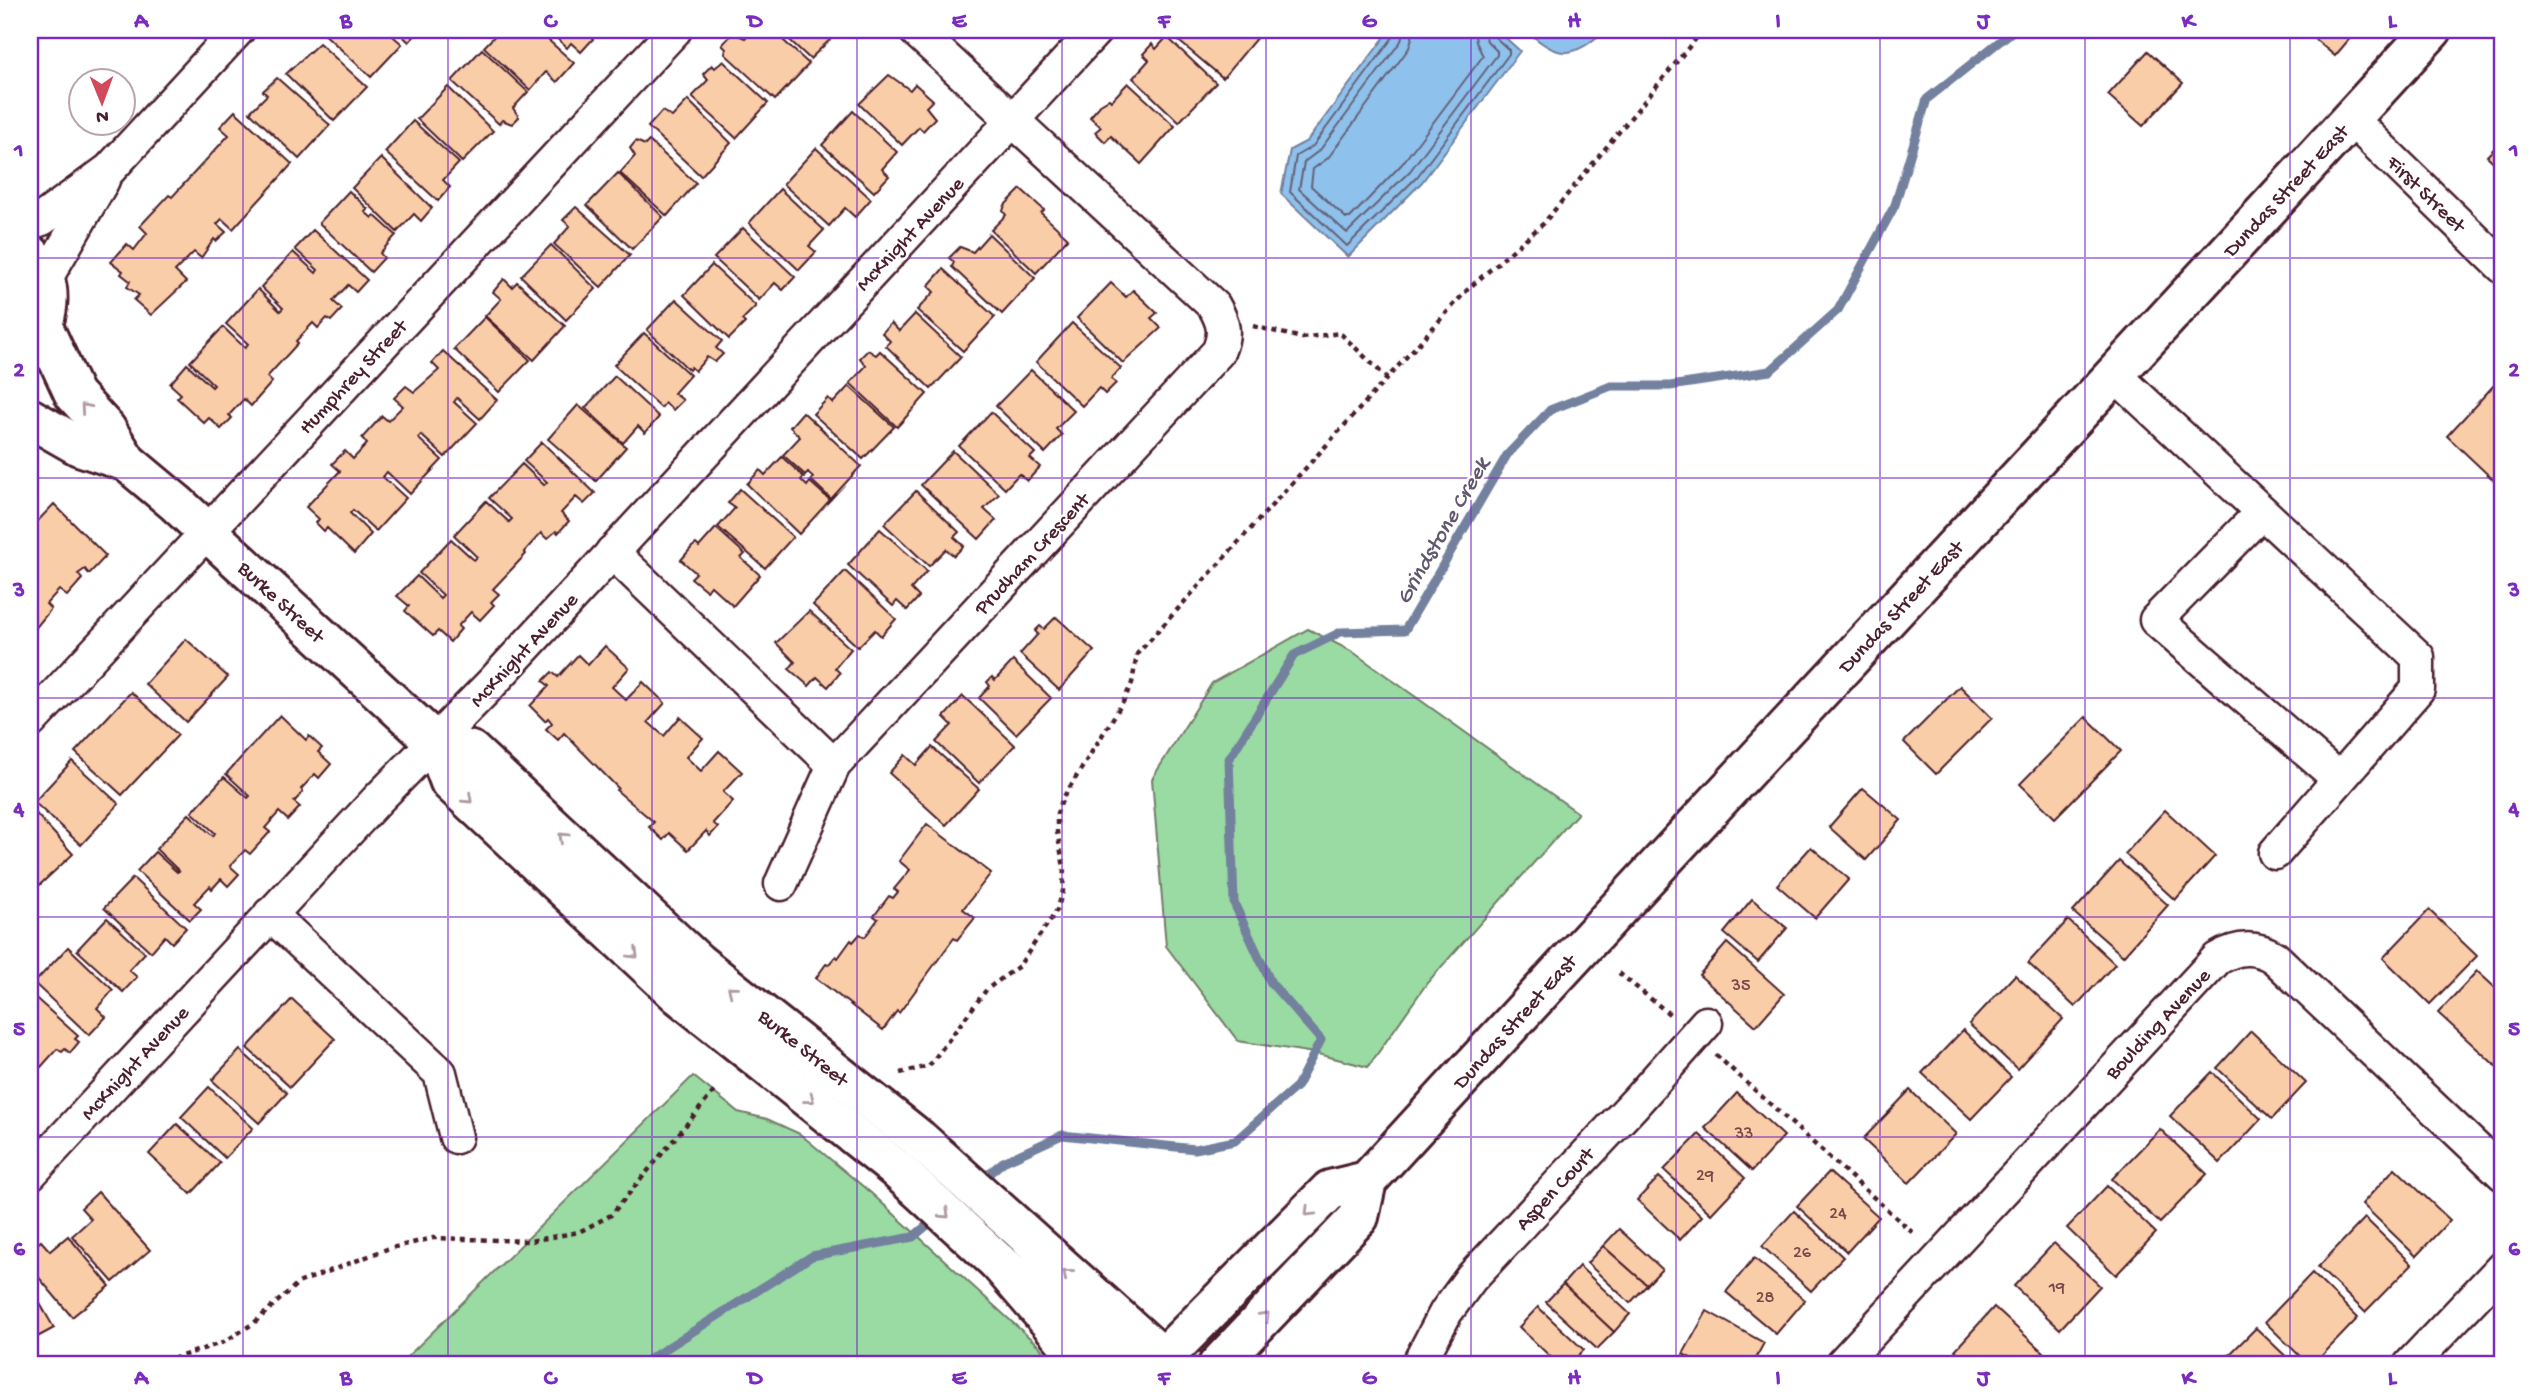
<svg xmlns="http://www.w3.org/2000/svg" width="2533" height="1395" font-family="'Gochi Hand',sans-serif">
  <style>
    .green { fill: #9adaa3; stroke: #727c67; stroke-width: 2 }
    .water { fill: #8ec1eb; stroke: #73809e; stroke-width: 2 }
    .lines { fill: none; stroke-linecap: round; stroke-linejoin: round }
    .shore { stroke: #656078; stroke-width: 2 }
    .stream { stroke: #73809e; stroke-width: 9 }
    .building { fill: #facda9; stroke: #4a1f2b; stroke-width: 2 }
    .street-casing { stroke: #4a1f2b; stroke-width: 37 }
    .secondary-casing { stroke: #4a1f2b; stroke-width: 44 }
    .primary-casing { stroke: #4a1f2b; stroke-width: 44 }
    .path { stroke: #4a1f2b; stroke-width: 4.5; stroke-dasharray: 5 5; stroke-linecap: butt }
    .street { stroke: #fff; stroke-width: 32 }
    .secondary { stroke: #fff; stroke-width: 38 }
    .primary { stroke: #fff; stroke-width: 38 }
    .oneway { stroke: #ae9aa0 }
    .grid { fill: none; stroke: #7b2cbf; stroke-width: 2; stroke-opacity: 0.55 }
    .labels { text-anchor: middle; stroke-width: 5; stroke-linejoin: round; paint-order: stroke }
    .number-label { font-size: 18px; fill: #764a4a }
    .street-label { font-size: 21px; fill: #4a1f2b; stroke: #fff }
    .water-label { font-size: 23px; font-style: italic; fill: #62586e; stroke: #fff }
    .neatline { fill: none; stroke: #7b2cbf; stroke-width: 2.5 }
    .grid-label { font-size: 23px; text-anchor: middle; font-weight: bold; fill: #7b2cbf }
  </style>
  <rect width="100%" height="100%" fill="#fff"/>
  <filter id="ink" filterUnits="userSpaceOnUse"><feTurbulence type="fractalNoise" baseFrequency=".0143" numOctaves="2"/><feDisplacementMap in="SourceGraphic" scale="14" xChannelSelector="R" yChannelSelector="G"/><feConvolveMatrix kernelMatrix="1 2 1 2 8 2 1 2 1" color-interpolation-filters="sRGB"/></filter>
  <g filter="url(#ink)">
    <g class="green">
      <path d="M1308,629L1353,652L1578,813L1427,983L1368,1067L1314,1053L1238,1041L1166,946L1152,779L1212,683Z"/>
      <path d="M693,1076L738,1112L767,1119L800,1134L871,1193L1012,1322L1040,1347L1051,1365H399Z"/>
    </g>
    <g class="water">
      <path d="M1390,30H1497L1520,51L1422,182L1348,257L1281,194L1290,150L1307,141Z"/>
      <path d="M1526,30H1605C1572,60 1558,59 1526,30Z"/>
    </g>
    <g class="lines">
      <g class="shore">
        <path d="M1395,30L1393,37L1313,146L1296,156L1290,192L1347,246L1417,177L1509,54V50L1495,37L1493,30"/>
        <path d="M1404,30L1401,41L1320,150L1304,162L1299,189L1347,233L1410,171L1497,55V51L1487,41L1484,30"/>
        <path d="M1414,30L1409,48L1328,158L1313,169L1311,186L1346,218H1350L1402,164L1483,56L1476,42L1474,30"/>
      </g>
      <g class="stream">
        <path d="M980,1181L1003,1162L1062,1135L1195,1149L1235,1141L1297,1086L1321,1040L1271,983L1234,903L1229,759L1294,655L1341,632L1405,630L1507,455L1550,410L1611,386H1670L1770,371L1838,310L1895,205L1927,99L2014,30"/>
        <path d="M640,1365L812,1256L913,1237L937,1217"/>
      </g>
    </g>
    <g class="building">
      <path d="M320,30H386L402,44L371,77Z"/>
      <path d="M396,30H420L409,42Z"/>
      <path d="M500,30H537L574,63L557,82L546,72L530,90L484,47Z"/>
      <path d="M548,30H586L585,31L593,39L581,52L571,43L567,48Z"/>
      <path d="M753,30H772L809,64L775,100L725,54L726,49L722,45L733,33L745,38Z"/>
      <path d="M779,30H840L810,59Z"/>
      <path d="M1170,30H1250L1258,36L1223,78L1168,32Z"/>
      <path d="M2304,30H2357L2335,56Z"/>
      <path d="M1167,37L1216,83L1179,122L1133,78L1149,60L1143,54L1152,44L1156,49Z"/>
      <path d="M319,43L367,87L334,121L286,74Z"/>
      <path d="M482,49L528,92L513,108L519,117L512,124L502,120L499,124L452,81Z"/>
      <path d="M2148,51L2183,83L2143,126L2108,95Z"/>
      <path d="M723,61L768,103L736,138L692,97L708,80L703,74L712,65L715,68Z"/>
      <path d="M889,75L910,90L915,84L933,100L926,107L935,118L923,131L919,127L902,145L859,104Z"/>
      <path d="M277,78L330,125L299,159L250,112L267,95L263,91Z"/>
      <path d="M1128,83L1175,126L1141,164L1111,136L1105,142L1095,132L1101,127L1090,117L1102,103L1109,99L1111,101Z"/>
      <path d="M448,87L493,131L462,162L417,119Z"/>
      <path d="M688,100L731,143L701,176L648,127L662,111L672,117Z"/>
      <path d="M235,111L292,164L233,229L222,219L217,224L226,232L216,241L214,239L201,258L194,252L175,271L186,282L151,315L134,300L139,295L127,287L130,281L121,274L123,271L111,262L127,244L134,250L147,233L140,226L169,195L172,197L229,135L220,127Z"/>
      <path d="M853,111L897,152L882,169L889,176L874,192L822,145Z"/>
      <path d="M413,121L459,163L443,180L450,187L438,201L385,152Z"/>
      <path d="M2503,139V171L2487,156Z"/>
      <path d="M636,141L645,145L649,141L696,183L667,216L620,173L635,156L630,148Z"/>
      <path d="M816,148L871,199L855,217L845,208L829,226L783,184Z"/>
      <path d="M381,158L432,208L421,221L414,214L397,232L352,188Z"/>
      <path d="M618,173L663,217L632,249L587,205Z"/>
      <path d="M780,189L824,230L809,246L816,252L799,270L749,223Z"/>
      <path d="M1021,189L1044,210L1041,213L1068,238L1036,273L991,230L1006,215L1003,211L1005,205Z"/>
      <path d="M349,191L368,209L365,212L372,218L374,215L396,235L380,253L384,258L371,272L319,223Z"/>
      <path d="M576,207L630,255L601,287L554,244L570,226L563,220Z"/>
      <path d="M743,228L795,277L783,290L775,283L759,300L714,258Z"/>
      <path d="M313,230L367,280L356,292L348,285L333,301L342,309L331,321L327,318L318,328L313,323L296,341L298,343L267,377L272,382L251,406L244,399L229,415L232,418L221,429L209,418L204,423L177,398L181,394L170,384L187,364L212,387L214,385L190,362L223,327L245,348L248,344L226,324L258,289L280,311L283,308L261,287L293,252L316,273L318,270L295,249Z"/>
      <path d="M989,234L1035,278L1002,314L952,267L954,262L949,258L960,247L973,252Z"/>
      <path d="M551,245L596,289L566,320L521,276Z"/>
      <path d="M712,265L756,306L742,320L745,323L729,339L684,295Z"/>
      <path d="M943,269L995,317L963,351L917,310L934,292L928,286Z"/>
      <path d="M504,279L512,287L517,282L565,326L534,360L485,316L501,299L493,292Z"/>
      <path d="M1111,283L1126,297L1133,290L1157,313L1151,318L1161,328L1123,363L1077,318Z"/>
      <path d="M676,299L722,341L716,348L723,354L715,362L707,357L695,371L691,367L689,370L647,330Z"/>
      <path d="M915,314L961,357L931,389L886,346L890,341L882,333L891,323L899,331Z"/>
      <path d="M485,317L530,360L499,392L454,349Z"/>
      <path d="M1072,323L1121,368L1111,379L1116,383L1105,394L1099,388L1082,406L1036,362Z"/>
      <path d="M644,333L690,375L674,393L683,400L673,410L665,403L661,408L614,365Z"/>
      <path d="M868,350L876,355L880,351L927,394L897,427L850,383L866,366L860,358Z"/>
      <path d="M443,351L497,400L480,419L457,398L454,402L477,423L445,457L421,435L418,438L442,460L410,494L387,472L383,477L406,498L376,531L353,510L350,513L371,534L354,554L327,528L324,531L316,523L319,519L306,507L340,471L332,464L345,451L353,459L367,444L362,438L382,416L388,421L403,406L394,398L406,386L414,392L439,370L432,363Z"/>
      <path d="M1031,370L1074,411L1056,429L1062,435L1045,453L996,406Z"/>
      <path d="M615,376L659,417L645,433L638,426L623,443L585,408Z"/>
      <path d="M2496,383L2503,390V489L2447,436Z"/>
      <path d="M849,386L894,427L863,459L813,414L828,398L833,403Z"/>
      <path d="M578,405L626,447L596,481L548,439Z"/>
      <path d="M803,412L861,466L831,499L811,480L813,478L808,472L805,475L783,455L800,437L790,427Z"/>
      <path d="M991,412L1035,453L1030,458L1040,467L1027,481L1019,474L1005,489L959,446Z"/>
      <path d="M542,442L595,493L584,504L576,497L561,513L569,521L558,533L556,531L547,539L541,533L524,552L526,554L493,589L499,594L491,602L494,605L480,620L471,612L458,626L461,629L450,642L438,631L433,636L405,611L409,606L397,596L417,576L440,598L443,595L419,573L451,539L474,560L477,557L454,535L486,501L509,522L512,519L489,498L522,464L544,485L547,482L524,461Z"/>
      <path d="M953,451L999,494L984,509L996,520L979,539L921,485Z"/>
      <path d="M782,457L804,477L801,480L807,486L810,482L830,500L799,534L747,484L760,470L765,475Z"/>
      <path d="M740,489L793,537L765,568L718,527L735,508L728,503Z"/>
      <path d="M916,491L959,532L954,537L964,546L954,556L946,549L929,566L884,524Z"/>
      <path d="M54,504L106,556L89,574L85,569L78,574L82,579L67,596L59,590L46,604L51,609L30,635V529Z"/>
      <path d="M716,528L745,554L741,558L760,575L733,606L711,586L707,591L691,578L696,573L681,560L692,547L696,544L699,547Z"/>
      <path d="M880,529L927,571L911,589L919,597L907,610L897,601L893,606L848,565Z"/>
      <path d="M845,571L896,619L881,636L875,630L858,647L813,605Z"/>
      <path d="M809,611L851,649L835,668L840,673L828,687L817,677L809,686L789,669L795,662L776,643Z"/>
      <path d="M1056,617L1094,651L1059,690L1020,654L1038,634L1035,631L1040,626L1044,629Z"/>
      <path d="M186,639L228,677L186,722L145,684Z"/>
      <path d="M605,646L629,668L612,687L626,700L643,682L665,703L648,722L664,736L680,717L703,738L686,757L701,771L719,751L742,772L723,792L733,801L713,823L718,827L710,836L706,831L688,850L669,833L663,840L649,827L654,822L616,790L618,788L564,733L558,740L546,729L552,723L548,718L545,721L530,706L549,686L543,681L552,672L558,677L578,655L588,665Z"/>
      <path d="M1013,661L1051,698L1016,734L979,698L990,686L987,682L992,677L995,680Z"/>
      <path d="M1960,686L1992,718L1936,774L1904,742Z"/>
      <path d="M131,692L178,735L122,795L75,752Z"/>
      <path d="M963,696L1015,745L979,783L936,742L952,725L944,717Z"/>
      <path d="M280,715L306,740L309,736L322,748L318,752L331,764L319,778L315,774L301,789L303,792L294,802L300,807L288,820L279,812L265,828L270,832L250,854L245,850L230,866L239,874L228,886L221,879L212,889L210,886L194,903L201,909L190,920L137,871L155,852L177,872L179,871L156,849L189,814L213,836L215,833L192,812L224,777L248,798L250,796L226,774Z"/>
      <path d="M2086,717L2121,751L2055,818L2020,784Z"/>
      <path d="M932,747L979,789L946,825L889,773L905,755L916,765Z"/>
      <path d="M72,761L119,804L81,845L34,802Z"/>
      <path d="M1863,788L1901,820L1866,860L1829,827Z"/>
      <path d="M30,807L73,854L32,892L30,890Z"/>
      <path d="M2165,810L2215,856L2175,900L2125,854Z"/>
      <path d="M927,824L991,873L963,909L975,918L957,940L954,938L899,1013L897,1011L883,1030L816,978L826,964L828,965L836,956L838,958L851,940L853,942L860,934L865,937L878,919L874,916L889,896L893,898L898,892L894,889L910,870L899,861Z"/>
      <path d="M1811,847L1849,879L1815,918L1777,885Z"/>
      <path d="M2119,861L2168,905L2123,956L2073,912Z"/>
      <path d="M133,878L186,928L172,943L165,936L151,952L104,908Z"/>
      <path d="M1752,899L1787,928L1758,962L1724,933Z"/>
      <path d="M2429,910L2477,956L2430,1004L2383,958Z"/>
      <path d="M107,918L145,953L129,970L137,977L123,992L77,950Z"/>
      <path d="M2068,920L2115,964L2075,1007L2028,963Z"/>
      <path d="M1727,943L1784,994L1756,1026L1699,975Z"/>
      <path d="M68,947L113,990L97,1008L106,1017L89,1035L34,983Z"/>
      <path d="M2477,971L2503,995V1060L2497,1067L2438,1013Z"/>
      <path d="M2015,975L2063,1019L2017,1069L1969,1024Z"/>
      <path d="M30,993L78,1036L75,1039L79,1042L70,1053L65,1049L62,1052L57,1049L41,1067L30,1057Z"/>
      <path d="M292,999L335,1039L290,1087L247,1048Z"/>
      <path d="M1963,1030L2011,1077L1971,1119L1922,1073Z"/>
      <path d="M2251,1031L2306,1083L2272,1119L2217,1068Z"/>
      <path d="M240,1050L287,1093L259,1123L212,1080Z"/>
      <path d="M2212,1072L2261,1119L2220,1163L2170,1116Z"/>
      <path d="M209,1087L253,1128L225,1158L181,1117Z"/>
      <path d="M1910,1090L1956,1134L1909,1183L1863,1139Z"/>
      <path d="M1737,1093L1784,1136L1752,1171L1705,1128Z"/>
      <path d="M177,1124L220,1163L191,1194L149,1154Z"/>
      <path d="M2160,1129L2207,1174L2160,1223L2112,1179Z"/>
      <path d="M1699,1134L1745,1178L1711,1214L1664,1170Z"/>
      <path d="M2395,1168L2450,1220L2416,1256L2362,1204Z"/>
      <path d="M1829,1172L1879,1217L1847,1252L1797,1206Z"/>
      <path d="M1659,1177L1702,1216L1680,1240L1637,1200Z"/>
      <path d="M2107,1186L2156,1233L2116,1275L2067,1228Z"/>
      <path d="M98,1192L150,1250L113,1282L72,1236L91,1219L81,1208Z"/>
      <path d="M1794,1211L1843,1257L1811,1291L1762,1246Z"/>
      <path d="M2365,1218L2412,1264L2365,1312L2318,1267Z"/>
      <path d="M1619,1229L1662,1269L1647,1285L1603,1246Z"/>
      <path d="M68,1236L110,1286L72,1317L30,1267V1250L41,1241L50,1251Z"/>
      <path d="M2054,1243L2100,1286L2060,1329L2014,1286Z"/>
      <path d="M1603,1246L1647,1285L1630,1303L1587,1263Z"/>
      <path d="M1754,1258L1805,1300L1776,1334L1726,1292Z"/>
      <path d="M1579,1266L1630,1314L1614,1332L1563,1284Z"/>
      <path d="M2312,1273L2358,1318L2313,1365H2309L2265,1322Z"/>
      <path d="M1563,1284L1614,1332L1597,1349L1546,1302Z"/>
      <path d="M30,1286L54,1328L30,1341Z"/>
      <path d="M1538,1307L1584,1350L1569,1365H1559L1519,1327Z"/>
      <path d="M1994,1307L2043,1352L2031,1365H1972L1955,1350Z"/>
      <path d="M1707,1311L1764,1343L1752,1365H1703L1683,1354Z"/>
      <path d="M2256,1328L2295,1365H2219Z"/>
    </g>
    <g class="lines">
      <defs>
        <g id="street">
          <path d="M2351,119L2503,267"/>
          <path d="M30,223L42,219L109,170L238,30"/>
          <path d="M45,280L103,180"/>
          <path d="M2114,374L2418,657V689L2275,853"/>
          <path d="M2262,512L2156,620L2339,779"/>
          <path d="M612,552L834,765"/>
          <path d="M30,722L675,30"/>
          <path d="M781,884L834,765L1218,352C1226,334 1224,323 1214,306L915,30"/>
          <path d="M270,914L440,1073L456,1137"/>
          <path d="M30,1174L378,799L490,685L1096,30"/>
          <path d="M1418,1365L1446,1312L1471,1278L1635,1103L1706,1023"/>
          <path d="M1841,1365L2217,959C2237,947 2255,945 2275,958L2503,1174"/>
          <path d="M2410,1365L2503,1267"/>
        </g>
        <g id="secondary">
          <path d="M30,254C57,284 49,319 31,351"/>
          <path d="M44,329L74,394L106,429L127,462L176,503L435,742L471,751L697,962L919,1139L1163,1358L1166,1365"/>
          <path d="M30,418L79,446L127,462"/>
          <path d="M435,742L450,782L679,995L895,1168L998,1262L1098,1339L1138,1365"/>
        </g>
        <g id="primary">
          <path d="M998,1262L1066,1341L1076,1365"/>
          <path d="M1156,1365L1330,1190L1367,1181"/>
          <path d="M1218,1365L1359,1217L1367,1181C1720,795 2080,416 2432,30"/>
        </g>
      </defs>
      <use href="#street" class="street-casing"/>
      <use href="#secondary" class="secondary-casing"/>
      <use href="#primary" class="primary-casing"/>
      <g class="path">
        <path d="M1253,326L1302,338L1340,333L1387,378"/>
        <path d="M1619,973L1673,1017"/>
        <path d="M1716,1055L1913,1233"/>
        <path d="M900,1073L929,1066L987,989L1019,966L1057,910L1063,891L1064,867L1057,832V813L1063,798L1123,702L1132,683L1137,654L1469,288L1543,224L1703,30"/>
        <path d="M154,1365L224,1342L254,1323L298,1283L387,1249L433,1238L530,1241L579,1232L611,1215L716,1089"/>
      </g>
      <use href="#street" class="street"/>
      <use href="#secondary" class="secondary"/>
      <use href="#primary" class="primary"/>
    </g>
    <defs><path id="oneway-chevron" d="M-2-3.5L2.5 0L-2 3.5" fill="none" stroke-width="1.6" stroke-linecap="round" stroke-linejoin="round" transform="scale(1.75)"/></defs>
    <g class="oneway">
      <use href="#oneway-chevron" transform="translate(85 408) rotate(-131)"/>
      <use href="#oneway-chevron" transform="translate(468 799) rotate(43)"/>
      <use href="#oneway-chevron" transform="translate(563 837) rotate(-137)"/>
      <use href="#oneway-chevron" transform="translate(634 954) rotate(43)"/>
      <use href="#oneway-chevron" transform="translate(732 990) rotate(-141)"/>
      <use href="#oneway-chevron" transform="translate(810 1099) rotate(38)"/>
      <use href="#oneway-chevron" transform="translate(1309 1212) rotate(135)"/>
      <use href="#oneway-chevron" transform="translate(945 1214) rotate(43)"/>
      <use href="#oneway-chevron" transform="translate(1067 1274) rotate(-139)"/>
      <use href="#oneway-chevron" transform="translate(1265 1316) rotate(-46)"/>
    </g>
  </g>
  <path class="grid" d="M243,30V1365M448,30V1365M652,30V1365M857,30V1365M1062,30V1365M1266,30V1365M1471,30V1365M1676,30V1365M1880,30V1365M2085,30V1365M2290,30V1365M30,258H2503M30,478H2503M30,698H2503M30,917H2503M30,1137H2503"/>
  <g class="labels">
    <g class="number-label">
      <text x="1741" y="990">35</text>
      <text x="1744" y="1138">33</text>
      <text x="1705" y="1180">29</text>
      <text x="1838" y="1218">24</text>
      <text x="1802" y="1257">26</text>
      <text x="2057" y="1292">19</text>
      <text x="1765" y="1302">28</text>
    </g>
    <g class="street-label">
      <text transform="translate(2285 190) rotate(-47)" y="7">Dundas Street East</text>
      <text transform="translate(2427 193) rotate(44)" y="7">First Street</text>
      <text transform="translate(909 233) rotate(-47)" y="7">McKnight Avenue</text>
      <text transform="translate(352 376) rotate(-47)" y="7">Humphrey Street</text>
      <text transform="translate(1031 553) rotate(-47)" y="7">Prudham Crescent</text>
      <text transform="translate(282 601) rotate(43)" y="7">Burke Street</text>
      <text transform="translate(1900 606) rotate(-47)" y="7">Dundas Street East</text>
      <text transform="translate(523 649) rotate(-47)" y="7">McKnight Avenue</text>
      <text transform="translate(1514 1021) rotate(-48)" y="7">Dundas Street East</text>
      <text transform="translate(2157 1023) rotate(-47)" y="7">Boulding Avenue</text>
      <text transform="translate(804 1047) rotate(39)" y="7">Burke Street</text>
      <text transform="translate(134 1062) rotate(-47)" y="7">McKnight Avenue</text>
      <text transform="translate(1554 1188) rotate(-47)" y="7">Aspen Court</text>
    </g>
    <g class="water-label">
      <text transform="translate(1441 530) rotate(-60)" y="8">Grindstone Creek</text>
    </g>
  </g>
  <rect width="2533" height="1395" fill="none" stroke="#fff" stroke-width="77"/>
  <g transform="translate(102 102) rotate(179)"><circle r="33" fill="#ffffff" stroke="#b7a5aa" stroke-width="2"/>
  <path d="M0-5L12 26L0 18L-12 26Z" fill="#d1495b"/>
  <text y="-10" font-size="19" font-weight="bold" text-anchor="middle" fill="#4a1f2b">N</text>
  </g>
  <rect x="38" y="38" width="2456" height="1318" class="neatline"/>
  <g class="grid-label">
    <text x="141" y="27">A</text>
    <text x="346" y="27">B</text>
    <text x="550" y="27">C</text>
    <text x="755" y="27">D</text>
    <text x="959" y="27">E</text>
    <text x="1164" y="27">F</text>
    <text x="1369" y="27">G</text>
    <text x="1574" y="27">H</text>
    <text x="1778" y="27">I</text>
    <text x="1983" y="27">J</text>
    <text x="2188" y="27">K</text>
    <text x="2392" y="27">L</text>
    <text x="19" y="156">1</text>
    <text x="2514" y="156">1</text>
    <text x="19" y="376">2</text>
    <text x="2514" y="376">2</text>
    <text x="19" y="596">3</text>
    <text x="2514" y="596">3</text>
    <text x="19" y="815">4</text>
    <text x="2514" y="815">4</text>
    <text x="19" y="1035">5</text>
    <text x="2514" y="1035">5</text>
    <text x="19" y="1255">6</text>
    <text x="2514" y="1255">6</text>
    <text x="141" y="1384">A</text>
    <text x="346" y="1384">B</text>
    <text x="550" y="1384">C</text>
    <text x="755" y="1384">D</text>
    <text x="959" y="1384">E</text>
    <text x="1164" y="1384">F</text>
    <text x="1369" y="1384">G</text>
    <text x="1574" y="1384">H</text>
    <text x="1778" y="1384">I</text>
    <text x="1983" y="1384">J</text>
    <text x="2188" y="1384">K</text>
    <text x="2392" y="1384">L</text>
  </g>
</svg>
